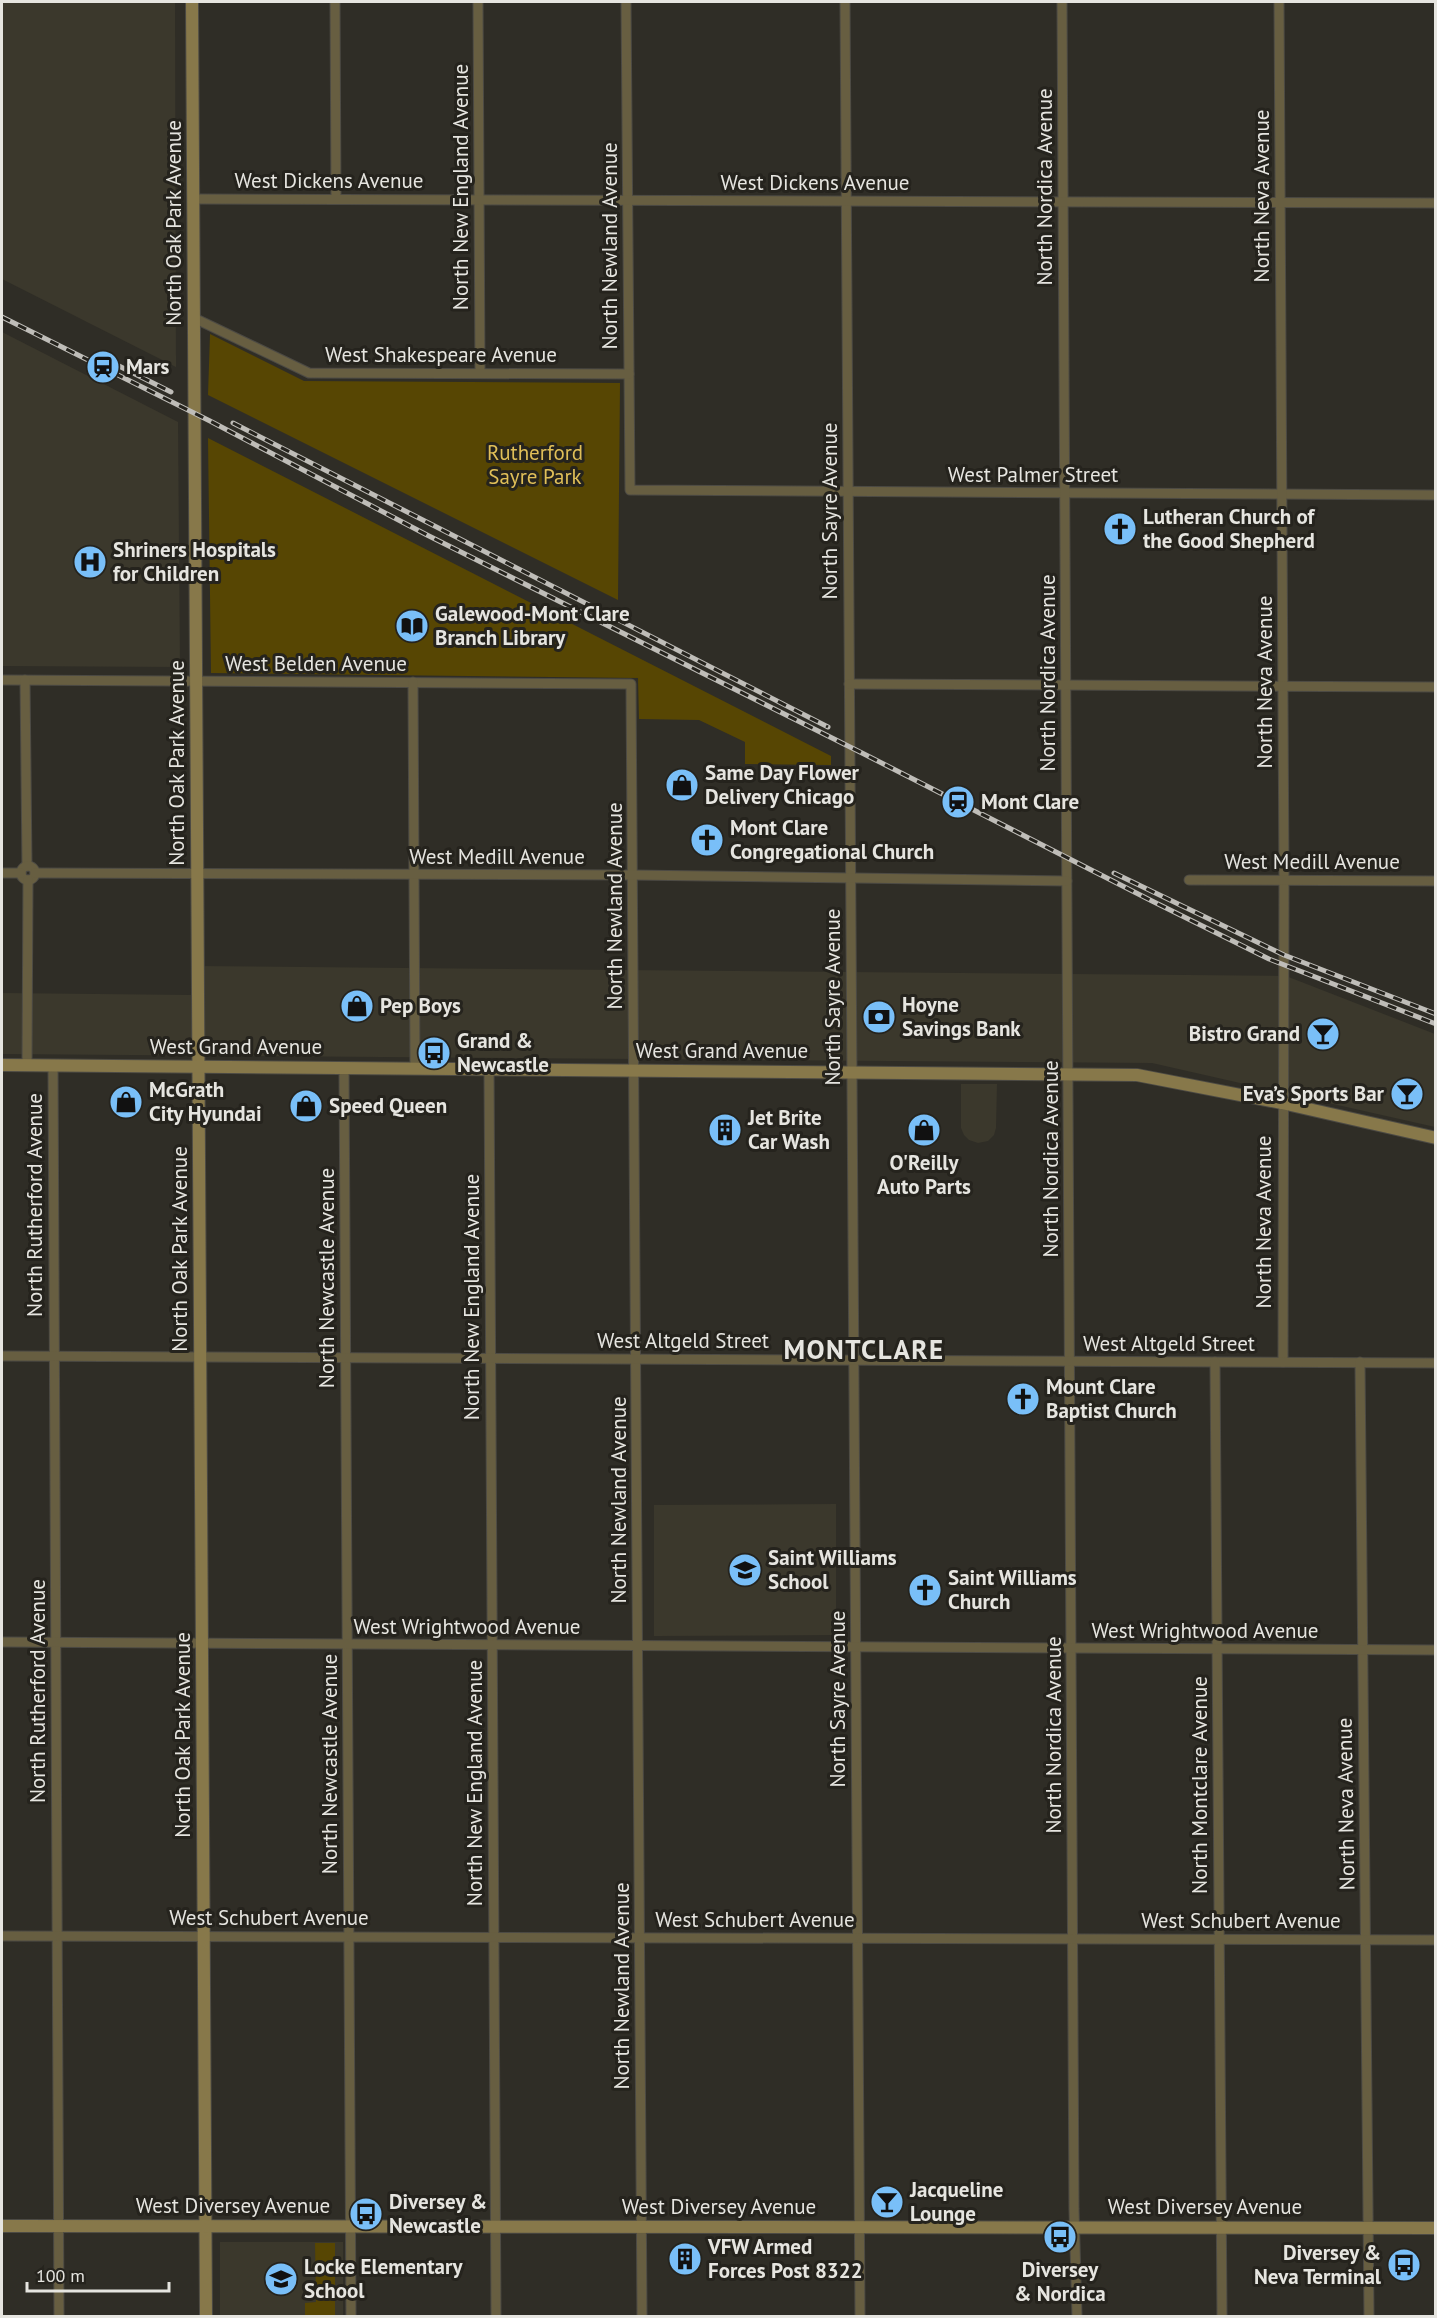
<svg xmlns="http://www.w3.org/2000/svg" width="1437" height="2318" font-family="'PT Sans',sans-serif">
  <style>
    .built { fill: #3b382c }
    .green { fill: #574603 }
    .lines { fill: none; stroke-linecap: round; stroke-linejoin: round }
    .street-casing { stroke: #4c4a44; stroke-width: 11 }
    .secondary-casing { stroke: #4c4a44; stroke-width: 14 }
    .street { stroke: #675e41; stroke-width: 9 }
    .secondary { stroke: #87784a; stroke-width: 12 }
    .rail-casing { stroke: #bfbdb8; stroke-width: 5 }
    .rail { stroke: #25231d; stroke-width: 3; stroke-dasharray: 9; stroke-linecap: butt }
    .labels { text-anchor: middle; stroke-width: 6; stroke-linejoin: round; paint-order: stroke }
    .street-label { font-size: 21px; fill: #e6e5e0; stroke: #25231d }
    .poi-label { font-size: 21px; font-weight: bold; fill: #e6e5e0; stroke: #25231d; text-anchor: start }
    .park-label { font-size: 21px; fill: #e0bf58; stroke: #25231d }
    .district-label { font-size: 27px; font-weight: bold; letter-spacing: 1.5px; fill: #e6e5e0; stroke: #25231d }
  </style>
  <rect width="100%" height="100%" fill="#2f2d26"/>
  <g class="built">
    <path d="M2,2H175L176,367L2,279Z"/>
    <path d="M2,332L178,422L180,667L2,666Z"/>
    <path d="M193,966L1286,976L1435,1034V1127L1152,1063L2,1054V993L192,995Z"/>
    <path d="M997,1084L996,1128L994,1135L988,1141L978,1143L969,1140L964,1135L961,1128V1084Z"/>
    <path d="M836,1504V1635L654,1636V1505Z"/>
    <rect x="220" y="2242" width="123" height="74"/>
  </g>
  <g class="green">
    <path d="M210,334L304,381L620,383L618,600L208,395Z"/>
    <path d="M208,438L831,756V765L745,764V742L699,720L639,719L638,678L211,673Z"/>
    <path d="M315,2243H335V2316H305V2303L316,2302Z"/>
  </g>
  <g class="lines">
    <defs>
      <g id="street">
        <path d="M335,2L336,199"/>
        <path d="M478,2L480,373"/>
        <path d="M626,2L630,490L1436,495"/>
        <path d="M845,2L860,2316"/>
        <path d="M1062,2L1074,2209L1077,2316"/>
        <path d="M1279,2L1284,880L1283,1362"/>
        <path d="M194,199L1436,203"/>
        <path d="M194,318L309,373L629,374"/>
        <path d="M2,680L631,684L642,2316"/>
        <path d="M25,680L27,866"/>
        <path d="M413,682L415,1068"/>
        <path d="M849,684L1436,687"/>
        <circle cx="28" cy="873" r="7"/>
        <path d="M2,873H21"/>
        <path d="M35,873L632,875L1067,881"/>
        <path d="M1189,880L1436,881"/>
        <path d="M27,1065L28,880"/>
        <path d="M53,1065L59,2316"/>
        <path d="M344,1068L351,2316"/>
        <path d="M489,1069L496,2316"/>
        <path d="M2,1356L1436,1363"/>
        <path d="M1215,1362L1222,2316"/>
        <path d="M1360,1362L1369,2316"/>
        <path d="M2,1642L1436,1650"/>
        <path d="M2,1936L1436,1940"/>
      </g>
      <g id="secondary">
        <path d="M192,2L206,2316"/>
        <path d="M2,1065L1137,1075L1282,1103L1436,1138"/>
        <path d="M2,2226L1436,2228"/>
      </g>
    </defs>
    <use href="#street" class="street-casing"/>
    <use href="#secondary" class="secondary-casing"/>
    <use href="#street" class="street"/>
    <use href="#secondary" class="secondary"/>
    <defs>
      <g id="rail">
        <path d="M2,317L210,421L427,535L864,754L1152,901L1269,959L1436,1024"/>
        <path d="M109,361L171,392"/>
        <path d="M233,423L828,727"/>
        <path d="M1114,873L1284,955L1436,1014"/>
      </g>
    </defs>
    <use href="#rail" class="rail-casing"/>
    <use href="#rail" class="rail"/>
  </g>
  <defs>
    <symbol id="station-disc" viewBox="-11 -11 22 22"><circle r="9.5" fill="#79bff8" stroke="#25231d"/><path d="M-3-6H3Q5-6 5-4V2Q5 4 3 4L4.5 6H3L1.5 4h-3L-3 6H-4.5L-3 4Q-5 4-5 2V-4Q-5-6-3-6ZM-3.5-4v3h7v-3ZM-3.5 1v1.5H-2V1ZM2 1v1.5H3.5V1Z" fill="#111"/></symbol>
    <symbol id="church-disc" viewBox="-11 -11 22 22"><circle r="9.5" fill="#79bff8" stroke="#25231d"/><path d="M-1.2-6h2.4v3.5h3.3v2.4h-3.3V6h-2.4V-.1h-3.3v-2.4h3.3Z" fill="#111"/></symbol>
    <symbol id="hospital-disc" viewBox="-11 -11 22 22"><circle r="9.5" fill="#79bff8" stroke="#25231d"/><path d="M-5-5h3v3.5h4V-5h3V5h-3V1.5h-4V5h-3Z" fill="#111"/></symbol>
    <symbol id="library-disc" viewBox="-11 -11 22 22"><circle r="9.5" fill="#79bff8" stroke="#25231d"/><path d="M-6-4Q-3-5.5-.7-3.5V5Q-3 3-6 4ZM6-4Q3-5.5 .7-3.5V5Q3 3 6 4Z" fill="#111"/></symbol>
    <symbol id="shop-disc" viewBox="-11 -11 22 22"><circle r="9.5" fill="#79bff8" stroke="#25231d"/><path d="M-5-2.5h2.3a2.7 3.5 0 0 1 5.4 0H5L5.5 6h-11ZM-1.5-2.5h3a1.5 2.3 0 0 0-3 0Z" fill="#111"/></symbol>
    <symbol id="bank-disc" viewBox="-11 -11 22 22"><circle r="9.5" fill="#79bff8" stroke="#25231d"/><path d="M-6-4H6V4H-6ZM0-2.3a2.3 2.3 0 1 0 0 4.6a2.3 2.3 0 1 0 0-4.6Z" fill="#111"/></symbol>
    <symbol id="bar-disc" viewBox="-11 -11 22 22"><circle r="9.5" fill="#79bff8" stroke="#25231d"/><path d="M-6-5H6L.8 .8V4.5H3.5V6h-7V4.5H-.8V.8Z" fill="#111"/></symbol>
    <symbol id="bus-disc" viewBox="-11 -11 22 22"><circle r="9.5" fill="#79bff8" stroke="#25231d"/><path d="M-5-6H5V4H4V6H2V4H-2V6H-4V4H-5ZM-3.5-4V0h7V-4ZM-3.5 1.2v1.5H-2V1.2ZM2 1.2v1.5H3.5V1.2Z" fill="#111"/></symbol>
    <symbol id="building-disc" viewBox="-11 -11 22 22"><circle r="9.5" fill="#79bff8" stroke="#25231d"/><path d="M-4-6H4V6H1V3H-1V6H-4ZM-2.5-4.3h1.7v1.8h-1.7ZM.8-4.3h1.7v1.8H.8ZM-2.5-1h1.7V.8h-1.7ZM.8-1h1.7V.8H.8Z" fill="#111"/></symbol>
    <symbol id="school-disc" viewBox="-11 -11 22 22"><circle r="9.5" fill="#79bff8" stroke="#25231d"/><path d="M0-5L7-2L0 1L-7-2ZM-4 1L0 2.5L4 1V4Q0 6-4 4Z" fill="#111"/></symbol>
  </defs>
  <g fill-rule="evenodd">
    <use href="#station-disc" x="84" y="348" width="38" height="38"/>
    <use href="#church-disc" x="1101" y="510" width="38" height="38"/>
    <use href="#hospital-disc" x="71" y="543" width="38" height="38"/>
    <use href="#library-disc" x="393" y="607" width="38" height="38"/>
    <use href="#shop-disc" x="663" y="766" width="38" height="38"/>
    <use href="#station-disc" x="939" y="783" width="38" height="38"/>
    <use href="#church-disc" x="688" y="821" width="38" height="38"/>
    <use href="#shop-disc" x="338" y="987" width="38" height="38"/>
    <use href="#bank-disc" x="860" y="998" width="38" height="38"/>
    <use href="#bar-disc" x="1304" y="1015" width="38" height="38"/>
    <use href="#bus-disc" x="415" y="1034" width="38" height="38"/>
    <use href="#bar-disc" x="1388" y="1075" width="38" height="38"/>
    <use href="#shop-disc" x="107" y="1083" width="38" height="38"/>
    <use href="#shop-disc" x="287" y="1087" width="38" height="38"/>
    <use href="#building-disc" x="706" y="1111" width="38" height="38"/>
    <use href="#shop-disc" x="905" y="1111" width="38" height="38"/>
    <use href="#church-disc" x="1004" y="1380" width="38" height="38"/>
    <use href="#school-disc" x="726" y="1551" width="38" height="38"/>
    <use href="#church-disc" x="906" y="1571" width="38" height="38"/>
    <use href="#bar-disc" x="868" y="2183" width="38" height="38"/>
    <use href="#bus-disc" x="347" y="2195" width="38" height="38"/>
    <use href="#bus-disc" x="1041" y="2218" width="38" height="38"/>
    <use href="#building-disc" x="666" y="2240" width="38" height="38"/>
    <use href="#bus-disc" x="1385" y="2246" width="38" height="38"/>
    <use href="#school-disc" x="262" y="2260" width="38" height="38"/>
  </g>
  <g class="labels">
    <g class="street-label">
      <text x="329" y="188">West Dickens Avenue</text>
      <text x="815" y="190">West Dickens Avenue</text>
      <text transform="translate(461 187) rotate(-90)" y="7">North New England Avenue</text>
      <text transform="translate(1045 187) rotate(-90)" y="7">North Nordica Avenue</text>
      <text transform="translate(1262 196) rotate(-90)" y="7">North Neva Avenue</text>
      <text transform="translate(174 223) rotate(-90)" y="7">North Oak Park Avenue</text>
      <text transform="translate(610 246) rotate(-90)" y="7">North Newland Avenue</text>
      <text x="441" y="362">West Shakespeare Avenue</text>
      <text x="1033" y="482">West Palmer Street</text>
      <text transform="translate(830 511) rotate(-90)" y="7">North Sayre Avenue</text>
      <text x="316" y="671">West Belden Avenue</text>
      <text transform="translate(1048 673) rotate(-90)" y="7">North Nordica Avenue</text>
      <text transform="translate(1265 682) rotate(-90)" y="7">North Neva Avenue</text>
      <text transform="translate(177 763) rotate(-90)" y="7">North Oak Park Avenue</text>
      <text x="497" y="864">West Medill Avenue</text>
      <text x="1312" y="869">West Medill Avenue</text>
      <text transform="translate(615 906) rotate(-90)" y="7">North Newland Avenue</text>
      <text transform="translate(833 997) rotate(-90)" y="7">North Sayre Avenue</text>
      <text x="236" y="1054">West Grand Avenue</text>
      <text x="722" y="1058">West Grand Avenue</text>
      <text transform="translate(1051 1159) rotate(-90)" y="7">North Nordica Avenue</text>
      <text transform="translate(35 1205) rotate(-90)" y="7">North Rutherford Avenue</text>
      <text transform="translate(1264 1222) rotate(-90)" y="7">North Neva Avenue</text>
      <text transform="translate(180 1249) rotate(-90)" y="7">North Oak Park Avenue</text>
      <text transform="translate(327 1278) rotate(-90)" y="7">North Newcastle Avenue</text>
      <text transform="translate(472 1297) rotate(-90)" y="7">North New England Avenue</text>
      <text x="683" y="1348">West Altgeld Street</text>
      <text x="1169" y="1351">West Altgeld Street</text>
      <text transform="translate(619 1500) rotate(-90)" y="7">North Newland Avenue</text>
      <text x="467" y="1634">West Wrightwood Avenue</text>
      <text x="1205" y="1638">West Wrightwood Avenue</text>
      <text transform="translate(38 1691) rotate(-90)" y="7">North Rutherford Avenue</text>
      <text transform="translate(838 1699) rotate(-90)" y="7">North Sayre Avenue</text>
      <text transform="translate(183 1735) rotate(-90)" y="7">North Oak Park Avenue</text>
      <text transform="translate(1054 1735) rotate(-90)" y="7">North Nordica Avenue</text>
      <text transform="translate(330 1764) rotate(-90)" y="7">North Newcastle Avenue</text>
      <text transform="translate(475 1783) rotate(-90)" y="7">North New England Avenue</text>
      <text transform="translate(1200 1785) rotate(-90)" y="7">North Montclare Avenue</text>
      <text transform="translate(1346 1804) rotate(-91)" y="7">North Neva Avenue</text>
      <text x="269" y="1925">West Schubert Avenue</text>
      <text x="755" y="1927">West Schubert Avenue</text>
      <text x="1241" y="1928">West Schubert Avenue</text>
      <text transform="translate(622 1986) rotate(-90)" y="7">North Newland Avenue</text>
      <text x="233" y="2213">West Diversey Avenue</text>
      <text x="719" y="2214">West Diversey Avenue</text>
      <text x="1205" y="2214">West Diversey Avenue</text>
    </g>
    <g class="poi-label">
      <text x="126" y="374">Mars</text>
      <text x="1143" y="524">Lutheran Church of<tspan x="1143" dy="24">the Good Shepherd</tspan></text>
      <text x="113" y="557">Shriners Hospitals<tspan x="113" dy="24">for Children</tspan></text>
      <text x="435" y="621">Galewood-Mont Clare<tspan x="435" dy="24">Branch Library</tspan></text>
      <text x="705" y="780">Same Day Flower<tspan x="705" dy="24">Delivery Chicago</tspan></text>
      <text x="981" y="809">Mont Clare</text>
      <text x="730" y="835">Mont Clare<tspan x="730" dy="24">Congregational Church</tspan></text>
      <text x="902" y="1012">Hoyne<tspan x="902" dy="24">Savings Bank</tspan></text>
      <text x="380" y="1013">Pep Boys</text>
      <text x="1300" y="1041" text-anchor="end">Bistro Grand</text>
      <text x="457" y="1048">Grand &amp;<tspan x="457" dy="24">Newcastle</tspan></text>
      <text x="149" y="1097">McGrath<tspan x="149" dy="24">City Hyundai</tspan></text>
      <text x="1384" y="1101" text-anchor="end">Eva’s Sports Bar</text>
      <text x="329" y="1113">Speed Queen</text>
      <text x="748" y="1125">Jet Brite<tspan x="748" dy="24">Car Wash</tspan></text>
      <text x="924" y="1170" text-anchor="middle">O'Reilly<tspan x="924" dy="24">Auto Parts</tspan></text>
      <text x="1046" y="1394">Mount Clare<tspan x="1046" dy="24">Baptist Church</tspan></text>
      <text x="768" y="1565">Saint Williams<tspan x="768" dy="24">School</tspan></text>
      <text x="948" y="1585">Saint Williams<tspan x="948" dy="24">Church</tspan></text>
      <text x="910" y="2197">Jacqueline<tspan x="910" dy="24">Lounge</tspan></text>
      <text x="389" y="2209">Diversey &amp;<tspan x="389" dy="24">Newcastle</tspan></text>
      <text x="708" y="2254">VFW Armed<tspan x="708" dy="24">Forces Post 8322</tspan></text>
      <text x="1381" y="2260" text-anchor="end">Diversey &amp;<tspan x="1381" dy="24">Neva Terminal</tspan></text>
      <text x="304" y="2274">Locke Elementary<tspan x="304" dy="24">School</tspan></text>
      <text x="1060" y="2277" text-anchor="middle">Diversey<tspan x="1060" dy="24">&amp; Nordica</tspan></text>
    </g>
    <g class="park-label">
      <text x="535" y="460">Rutherford<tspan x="535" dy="24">Sayre Park</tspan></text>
    </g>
    <g class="district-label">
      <text x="864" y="1359">MONTCLARE</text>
    </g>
  </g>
  <rect width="1437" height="2318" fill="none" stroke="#e6e5e0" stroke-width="6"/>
  <path d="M27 2282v9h142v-9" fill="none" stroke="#e6e5e0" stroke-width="3"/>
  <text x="36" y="2282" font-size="18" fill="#e6e5e0" stroke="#25231d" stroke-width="4.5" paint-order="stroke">100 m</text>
</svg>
